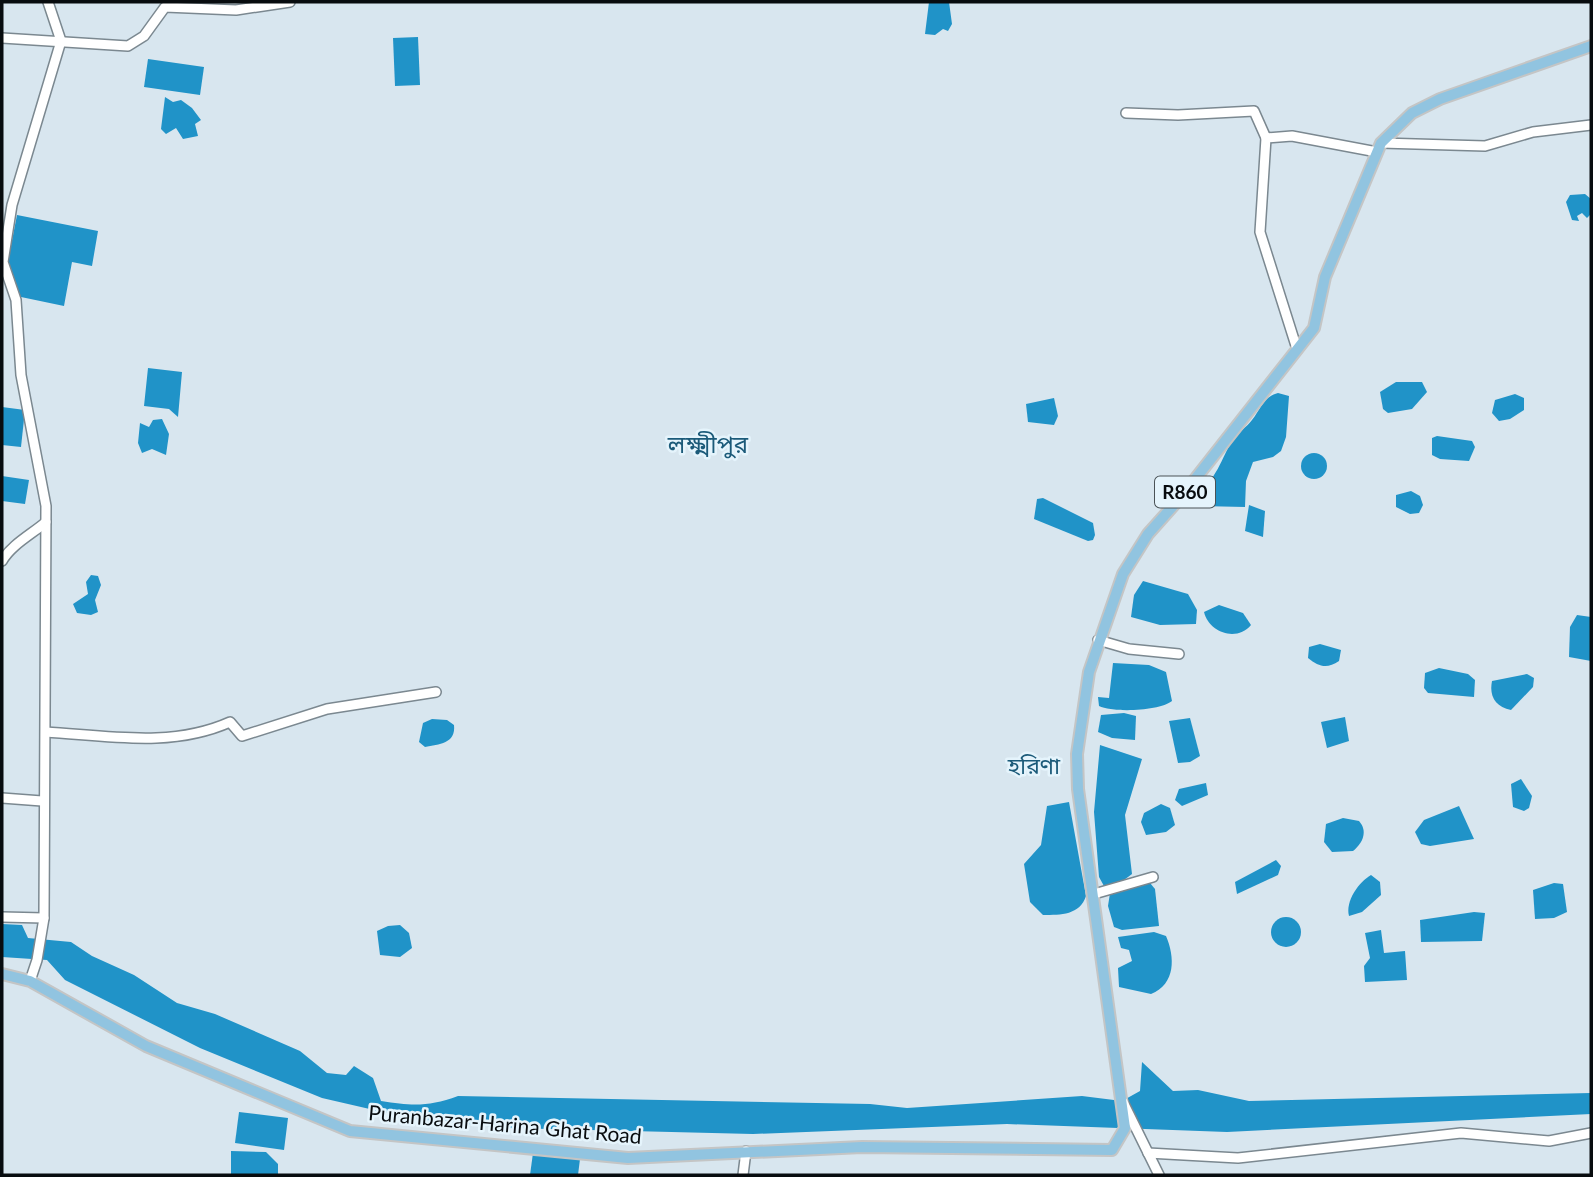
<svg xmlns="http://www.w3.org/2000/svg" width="1593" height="1177" font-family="Lato,'Noto Sans Bengali',sans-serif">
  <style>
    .water { fill: #2093c8 }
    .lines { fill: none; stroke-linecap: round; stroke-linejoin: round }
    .minor-casing { stroke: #7b8890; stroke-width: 12 }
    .major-casing { stroke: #c4c5c5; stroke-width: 14 }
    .minor { stroke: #fff; stroke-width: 9 }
    .major { stroke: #91c4e0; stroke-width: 10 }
    .labels { text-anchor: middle; stroke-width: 5; stroke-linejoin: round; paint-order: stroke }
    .shield { fill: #e5f4fc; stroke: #4a5256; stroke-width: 2 }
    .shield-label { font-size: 19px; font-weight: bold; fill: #080c0f }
    .street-label { font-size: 21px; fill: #080c0f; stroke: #e5f4fc }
    .neighbourhood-label { font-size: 23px; fill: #1b5a79; stroke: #e5f4fc }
    .quarter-label { font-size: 24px; fill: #1b5a79; stroke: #e5f4fc }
  </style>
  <rect width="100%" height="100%" fill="#d8e6ef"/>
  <g class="water">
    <path d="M929,2H949L952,24L948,31L943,29L935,35L925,34Z"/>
    <path d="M418,37L420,85L395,86L393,38Z"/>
    <path d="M148,59L204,67L200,95L144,87Z"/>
    <path d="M165,97L173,102L181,100L192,108L201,120L195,124L198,136L183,139L176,128L166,134L161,129Z"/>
    <path d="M1585,194L1591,199V214L1587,218L1582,213L1577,216L1579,221L1572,220L1566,202L1570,195Z"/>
    <path d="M17,215L98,231L92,266L72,262L64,306L21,297L5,276Z"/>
    <path d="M148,368L182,372L178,417L169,409L144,406Z"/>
    <path d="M1396,382H1422L1427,392L1412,409L1388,413L1383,409L1380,392Z"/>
    <path d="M1278,393L1289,396L1286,437L1281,451L1273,457L1253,462L1246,481L1245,507L1200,506L1195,491C1216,485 1222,455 1233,440C1238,432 1247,427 1252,420C1261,409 1263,397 1278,393Z"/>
    <path d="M1515,394L1524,398V410L1510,419L1499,421L1492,413L1495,400Z"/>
    <path d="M1054,398L1058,416L1054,425L1028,422L1026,404Z"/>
    <path d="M2,407L25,410L21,447L2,445Z"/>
    <path d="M162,419L169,434L166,455L152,449L142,453L138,443L140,423L149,427L153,420Z"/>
    <path d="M1437,436L1472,441L1475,447L1469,461L1440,459L1432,455V438Z"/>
    <circle cx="1314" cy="466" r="13"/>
    <path d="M2,476L29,480L25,504L2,501Z"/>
    <path d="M1411,491L1420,496L1423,505L1419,513L1410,514L1396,507V495Z"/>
    <path d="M1043,498L1093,523L1095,535L1093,540L1088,541L1034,519L1037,499Z"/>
    <path d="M1249,505L1265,511L1263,537L1245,531Z"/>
    <path d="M91,575L98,576L101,585L95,600L98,612L91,615L77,613L73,604L88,594L86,582Z"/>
    <path d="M1143,581L1188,594L1197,610L1196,624L1160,625L1131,617L1134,595Z"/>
    <path d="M1219,605L1243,613L1251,625C1237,642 1209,633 1204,612Z"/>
    <path d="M1577,615L1591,617V661L1569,657L1570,627Z"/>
    <path d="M1320,644L1341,650L1339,661C1327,669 1319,667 1308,658L1309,647Z"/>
    <path d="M1113,663L1149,665L1166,672L1172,701C1160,711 1113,713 1099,706L1098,697L1109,698Z"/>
    <path d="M1439,668L1468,674L1475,680L1474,697L1428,693L1424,688L1425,673Z"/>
    <path d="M1527,674L1534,678L1533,687L1511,710C1495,707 1489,696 1492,681Z"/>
    <path d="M1124,713L1136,716L1135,740L1112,738L1098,732L1101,715Z"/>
    <path d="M1345,717L1349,741L1327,748L1321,722Z"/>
    <path d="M1190,718L1200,756L1190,762L1178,763L1169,721Z"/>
    <path d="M432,719L447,720L454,725C456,744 439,744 425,747L419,742L423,723Z"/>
    <path d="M1100,745L1142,759L1125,815L1132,874L1124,880L1104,886L1099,877L1094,812Z"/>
    <path d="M1521,779L1532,796L1529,808L1524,811L1513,807L1511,784Z"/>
    <path d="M1206,783L1208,795L1182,806L1175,800L1179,789Z"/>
    <path d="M1069,802L1086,896C1080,915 1061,915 1043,915L1030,902L1024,864L1041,845L1047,806Z"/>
    <path d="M1161,804L1170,808L1175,825L1166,832L1146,835L1141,822L1144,813Z"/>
    <path d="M1459,806L1474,839L1430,846L1421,844L1415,832L1424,820Z"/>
    <path d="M1343,818L1359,821C1368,831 1363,843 1353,851L1332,852L1324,842L1326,824Z"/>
    <path d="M1276,860L1281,866L1278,875L1237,894L1235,882Z"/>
    <path d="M1371,875L1380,882L1381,895L1362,912L1349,916C1345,901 1359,882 1371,875Z"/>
    <path d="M1150,883L1155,889L1159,926L1122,930L1114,927L1108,906L1110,893Z"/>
    <path d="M1554,883L1563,884L1567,912L1554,918L1535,919L1533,890Z"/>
    <path d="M1474,912L1485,913L1482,941L1421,942L1420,920Z"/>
    <circle cx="1286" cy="932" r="15"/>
    <path d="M2,924L22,925L28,938L71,942L92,956L134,975L177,1003L215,1014L300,1051L327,1073L346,1075L354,1066L373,1078L381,1101C412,1106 428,1107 458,1096L870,1104L907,1108L1082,1096L1122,1101L1140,1091L1142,1062L1173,1091L1198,1090L1249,1101L1591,1093V1114L1227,1132L1007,1124L753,1134L508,1128L413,1119L322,1098L200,1048L65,980L47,960L2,957Z"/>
    <path d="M400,925L409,933L412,948L400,957L380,955L377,931L388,926Z"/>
    <path d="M1381,930L1384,953L1405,951L1407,980L1365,982L1364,966L1370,958L1365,933Z"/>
    <path d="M1154,932L1166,936C1175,957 1176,984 1151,994L1119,987L1118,968L1132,961L1129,950L1121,948L1118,937Z"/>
    <path d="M239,1112L288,1118L284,1150L235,1143Z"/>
    <path d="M231,1151L266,1152L278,1164V1175H231Z"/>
    <path d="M533,1153L580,1159L578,1175H530Z"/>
  </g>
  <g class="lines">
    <defs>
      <g id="minor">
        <path d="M2,38L128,46L144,36L165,7L236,10L290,2"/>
        <path d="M1126,113L1178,115L1254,111L1266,138L1292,136L1377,152"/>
        <path d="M1266,138L1260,232L1297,349"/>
        <path d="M1381,143L1485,146L1533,132L1591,125"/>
        <path d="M2,561C11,545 32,534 46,522"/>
        <path d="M1098,640L1129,649L1179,654"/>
        <path d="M46,732C109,736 172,748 230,722L242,736L327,709L436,692"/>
        <path d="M2,798L42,801"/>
        <path d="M1094,894L1153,877"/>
        <path d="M2,917L44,918"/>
        <path d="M30,981L37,960L44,918L46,506L21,375L16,300L3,262L12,205L61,41L48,2"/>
        <path d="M1123,1102L1159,1175"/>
        <path d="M1148,1153L1238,1158L1461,1133L1549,1141L1591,1133"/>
        <path d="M743,1175L746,1151"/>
      </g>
      <path id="major" d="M2,974L30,981L146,1046L350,1131L628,1158L862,1147L1112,1150L1125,1128L1078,789L1077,754L1089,672L1123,574L1148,534L1181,497L1314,328L1325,277L1381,143L1412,113L1440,99L1591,46"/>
    </defs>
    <use href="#minor" class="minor-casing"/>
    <use href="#major" class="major-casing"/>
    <use href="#minor" class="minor"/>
    <use href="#major" class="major"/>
  </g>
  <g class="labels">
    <rect class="shield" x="1155" y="476.5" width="60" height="31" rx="5"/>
    <g class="shield-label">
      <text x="1185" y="499">R860</text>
    </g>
    <g class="street-label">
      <text transform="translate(505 1125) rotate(5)" y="7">Puranbazar-Harina Ghat Road</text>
    </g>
    <g class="neighbourhood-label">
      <text x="1034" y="774">হরিণা</text>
    </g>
    <g class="quarter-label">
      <text x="708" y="453">লক্ষ্মীপুর</text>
    </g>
  </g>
  <rect width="1593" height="1177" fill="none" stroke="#080c0f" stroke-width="7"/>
</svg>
